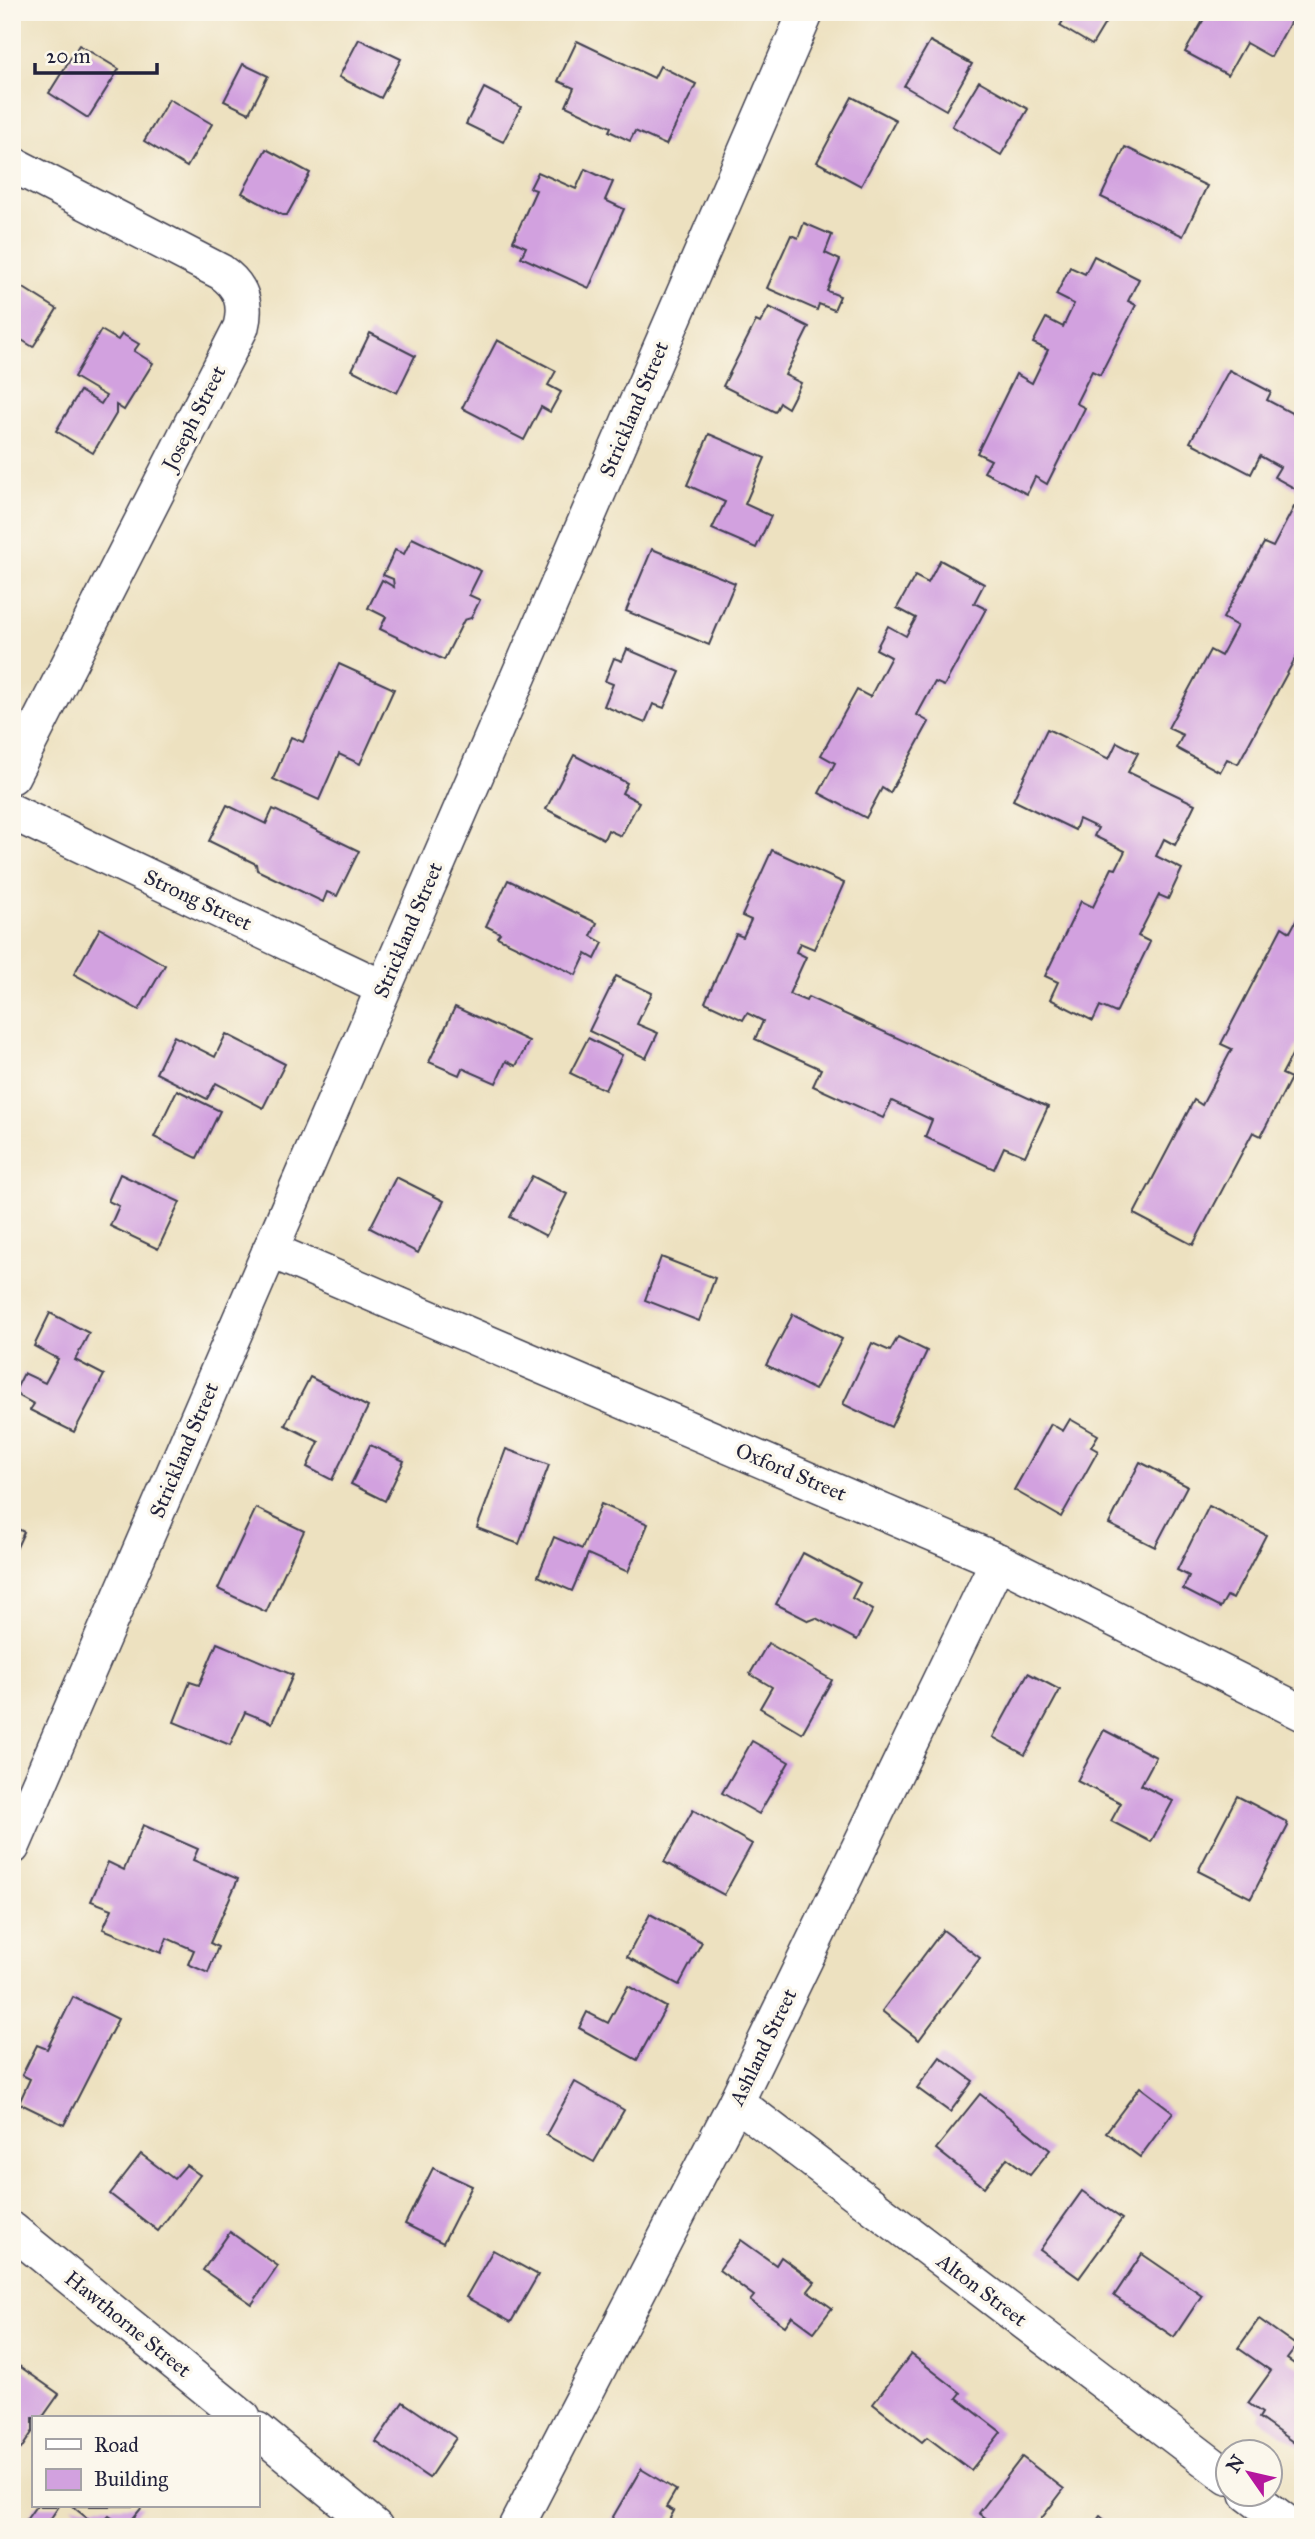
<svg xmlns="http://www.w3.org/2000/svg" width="1315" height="2539" font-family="'IM FELL Great Primer',serif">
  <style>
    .building { fill: #d2a1df }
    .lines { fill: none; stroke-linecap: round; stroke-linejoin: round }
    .street-casing { stroke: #403f4f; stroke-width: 38 }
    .street { stroke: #fff; stroke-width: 35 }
    .labels { text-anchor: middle; stroke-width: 7; stroke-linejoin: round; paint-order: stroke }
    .street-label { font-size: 21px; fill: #22223b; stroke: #fbf7ec }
  </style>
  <rect width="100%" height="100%" fill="#fbf7ec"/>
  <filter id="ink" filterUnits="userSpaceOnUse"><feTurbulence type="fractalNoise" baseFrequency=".0143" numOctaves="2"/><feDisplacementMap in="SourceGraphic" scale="14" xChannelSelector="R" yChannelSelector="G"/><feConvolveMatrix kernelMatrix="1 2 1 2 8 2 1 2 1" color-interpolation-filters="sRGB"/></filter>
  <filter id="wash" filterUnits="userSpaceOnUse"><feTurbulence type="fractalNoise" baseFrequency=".00686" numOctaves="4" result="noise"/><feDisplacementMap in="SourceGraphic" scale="28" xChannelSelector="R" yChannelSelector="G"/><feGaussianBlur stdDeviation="1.57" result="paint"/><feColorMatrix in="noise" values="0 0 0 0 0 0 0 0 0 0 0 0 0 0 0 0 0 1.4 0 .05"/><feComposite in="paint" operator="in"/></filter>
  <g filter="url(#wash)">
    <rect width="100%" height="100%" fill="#ede1c0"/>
    <g id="blocks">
      <g class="building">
        <path d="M1068,12H1115L1112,17L1110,15L1092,45L1060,26Z"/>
        <path d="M1208,12H1296L1271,57L1246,43L1228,75L1185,52Z"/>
        <path d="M359,39L401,59L381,98L339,77Z"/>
        <path d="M577,41L654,78L660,66L696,84L666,145L635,131L630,141L609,131L611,127L566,106L574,88L558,81Z"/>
        <path d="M930,41L972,64L946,110L904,86Z"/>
        <path d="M79,45L119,69L88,118L49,93Z"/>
        <path d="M243,64L268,76L249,113L224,101Z"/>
        <path d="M979,81L1028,109L1001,155L952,126Z"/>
        <path d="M484,88L521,107L503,142L466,124Z"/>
        <path d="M852,97L896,120L861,186L817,162Z"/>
        <path d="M169,99L212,124L187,167L144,141Z"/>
        <path d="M1125,147L1207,186L1183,236L1101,197Z"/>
        <path d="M266,149L310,173L287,215H282L242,193Z"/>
        <path d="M585,169L613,182L605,200L624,209L589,288L521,257L526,247L513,241L536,190L530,188L538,172L576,189Z"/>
        <path d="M804,223L832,235L825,253L840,260L827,291L840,296L834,310L819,304L817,310L767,288L791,235L798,238Z"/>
        <path d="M1094,256L1139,279L1128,301L1136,305L1100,375L1092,371L1076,403L1085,408L1047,484L1035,477L1027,494L984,472L991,460L977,453L1016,374L1032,383L1048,350L1033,343L1046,318L1063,327L1074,304L1056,295L1070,267L1085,274Z"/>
        <path d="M14,282L57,309L33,347L12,334V285Z"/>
        <path d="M769,307L809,327L785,375L801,383L788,408L780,403L775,412L723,386L756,321L760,323Z"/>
        <path d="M101,330L118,340L122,334L139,344L134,351L153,363L124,410L116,405V414L93,453L56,431L80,391L101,404L106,396L74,377Z"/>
        <path d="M370,333L415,356L397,393L352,370Z"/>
        <path d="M497,340L556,371L548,385L561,392L550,412L541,407L524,440L462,408Z"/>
        <path d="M1229,370L1271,392L1267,400L1303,419V493L1274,477L1280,467L1260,456L1251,474L1190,442Z"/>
        <path d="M709,434L765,458L745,504L771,516L756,548L712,529L725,502L687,485Z"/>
        <path d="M1303,498V644L1238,764L1227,759L1220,772L1176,748L1183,735L1168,728L1210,650L1221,656L1237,626L1223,618L1264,543L1273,547L1294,507L1297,509Z"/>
        <path d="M412,538L481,571L469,595L480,600L471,618L464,620L444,660L380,629L386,617L368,608L382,580L394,587L393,579L383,575L395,550L404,554Z"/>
        <path d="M652,549L735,583L709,645L626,611Z"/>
        <path d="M940,560L984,584L974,603L986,609L944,686L935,682L917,715L929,722L890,793L882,788L866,818L819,793L835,763L821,755L857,690L870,697L891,657L876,649L888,626L906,636L916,618L897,608L915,576L928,583Z"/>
        <path d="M627,649L680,672L664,708L653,704L645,723L604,706L613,684L605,681L614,658L622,661Z"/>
        <path d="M339,664L394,689L360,764L339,754L319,800L273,779L291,737L303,742Z"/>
        <path d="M1047,729L1109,759L1117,742L1138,753L1128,772L1195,804L1175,845L1164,839L1156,856L1182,869L1168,899L1159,895L1138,936L1150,942L1116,1013L1100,1006L1093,1021L1050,999L1058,982L1045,976L1081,901L1093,907L1112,868L1116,869L1125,851L1094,836L1098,828L1079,819L1075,830L1013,800Z"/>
        <path d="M574,755L627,783L622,793L639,802L621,836L608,830L604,839L546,809Z"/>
        <path d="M227,805L266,824L273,809L359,851L337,896L327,892L323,902L257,870L256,864L209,841Z"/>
        <path d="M772,850L844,883L814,949L800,943L796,952L806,957L789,994L806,1001L808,997L1048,1107L1025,1156L1004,1147L994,1169L925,1137L932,1120L892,1101L883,1118L813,1086L821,1069L755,1039L763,1021L747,1013L743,1020L705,1002L736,934L743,937L751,920L742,916Z"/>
        <path d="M508,880L597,923L591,936L603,943L595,959L586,954L576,975L497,937L500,933L486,926Z"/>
        <path d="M1303,908V1034L1282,1074L1291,1078L1261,1136L1253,1132L1193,1245L1134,1214L1194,1100L1202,1105L1232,1049L1221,1044L1282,927L1290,932Z"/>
        <path d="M100,928L165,965L139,1010L74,974Z"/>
        <path d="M616,976L652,993L637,1024L658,1033L646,1058L589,1031Z"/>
        <path d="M455,1007L529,1041L516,1066L506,1061L496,1083L462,1068L459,1075L429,1062Z"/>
        <path d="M226,1034L285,1064L263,1108L216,1083L207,1099L156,1073L174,1036L215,1057Z"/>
        <path d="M588,1038L622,1055L605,1090L570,1073Z"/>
        <path d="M177,1090L220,1111L197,1158L154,1137Z"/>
        <path d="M120,1174L180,1202L158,1249L110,1226L119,1206L108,1201Z"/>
        <path d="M532,1176L567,1194L546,1236L510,1217Z"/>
        <path d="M396,1177L444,1201L418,1253L370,1228Z"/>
        <path d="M661,1257L715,1278L699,1321L645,1300Z"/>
        <path d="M50,1313L89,1333L75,1360L104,1375L74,1432L30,1410L34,1404L14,1393L24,1373L45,1383L58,1359L34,1346Z"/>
        <path d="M793,1314L842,1339L815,1390L766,1365Z"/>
        <path d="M898,1337L927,1351L891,1427L843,1404L872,1343L890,1351Z"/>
        <path d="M310,1377L368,1407L332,1480L307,1467L319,1442L285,1425Z"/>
        <path d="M1070,1419L1098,1435L1091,1447L1098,1451L1061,1517L1014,1490L1051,1424L1063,1431Z"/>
        <path d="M370,1445L404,1461L385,1501L351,1484Z"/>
        <path d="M506,1449L549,1465L519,1544L477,1528Z"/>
        <path d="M1140,1462L1187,1486L1155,1547L1109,1524Z"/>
        <path d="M601,1504L648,1524L628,1572L588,1554L572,1591L538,1576L554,1537L582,1549Z"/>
        <path d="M1209,1506L1266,1535L1233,1599L1227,1596L1220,1608L1183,1589L1189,1576L1177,1570Z"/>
        <path d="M256,1508L304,1531L266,1612L218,1589Z"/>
        <path d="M12,1526L24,1532L12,1558Z"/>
        <path d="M803,1553L860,1583L852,1598L873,1610L857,1640L816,1618L809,1621L776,1604Z"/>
        <path d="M217,1643L293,1675L272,1723L245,1712L230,1745L174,1722L190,1682L199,1685Z"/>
        <path d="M768,1643L832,1680L802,1733L760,1708L772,1687L750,1674Z"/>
        <path d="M1028,1673L1060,1690L1025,1755L993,1737Z"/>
        <path d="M1104,1730L1156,1757L1141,1785L1173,1801L1151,1842L1111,1821L1121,1803L1077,1781Z"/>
        <path d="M752,1741L789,1762L759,1814L722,1793Z"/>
        <path d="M1237,1796L1285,1821L1288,1826L1251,1898L1198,1871Z"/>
        <path d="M693,1810L752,1844L724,1895L664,1862Z"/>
        <path d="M143,1825L198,1849L193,1860L238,1879L210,1943L218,1947L208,1973L188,1964L194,1950L167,1938L161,1953L103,1929L112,1909L91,1901L108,1862L124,1870Z"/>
        <path d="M650,1914L702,1942L679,1985L627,1957Z"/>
        <path d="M943,1930L980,1958L919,2040L882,2011Z"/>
        <path d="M628,1986L666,2007L637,2060L579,2028L587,2012L608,2023Z"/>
        <path d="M73,1997L118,2019L64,2125L19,2103L30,2079L22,2075L37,2045L47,2049Z"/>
        <path d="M940,2057L973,2081L950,2112L917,2088Z"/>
        <path d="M575,2082L624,2110L594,2162L546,2135Z"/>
        <path d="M1140,2087L1173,2112L1140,2157L1106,2132Z"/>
        <path d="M980,2094L1050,2150L1030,2175L1007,2158L984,2187L936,2149Z"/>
        <path d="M141,2154L174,2179L186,2165L200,2175L158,2231L110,2194Z"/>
        <path d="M433,2168L472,2186L443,2243L405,2224Z"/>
        <path d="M1082,2191L1122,2219L1079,2278L1040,2250Z"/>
        <path d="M230,2232L278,2266L252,2304L203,2270Z"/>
        <path d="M741,2240L776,2265L781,2257L815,2282L808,2291L832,2308L814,2332L792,2316L785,2326L750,2301L754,2296L719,2270Z"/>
        <path d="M493,2250L538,2275L511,2322L466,2297Z"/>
        <path d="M1142,2254L1202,2295L1174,2337L1114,2296Z"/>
        <path d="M1259,2319L1297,2346L1287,2359L1303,2370L1298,2376L1303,2379V2449L1259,2418L1262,2413L1248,2403L1271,2371L1238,2348Z"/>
        <path d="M911,2354L961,2393L957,2398L1001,2432L971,2470L927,2437L922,2442L873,2404Z"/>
        <path d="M12,2361L59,2394L42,2418H33V2431L21,2449L12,2443Z"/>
        <path d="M403,2402L456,2438L429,2478L376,2442Z"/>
        <path d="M1022,2457L1064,2489L1035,2527H998L979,2513Z"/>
        <path d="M641,2469L676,2490L666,2507L674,2511L665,2527H607Z"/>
        <path d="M36,2506H59L45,2527H30L24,2523Z"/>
        <path d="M72,2506H143L126,2527L109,2516L98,2527Z"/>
        <path d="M1100,2516L1113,2527H1092Z"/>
      </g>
    </g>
  </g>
  <g filter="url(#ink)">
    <use href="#blocks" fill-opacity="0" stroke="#403f4f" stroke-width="2"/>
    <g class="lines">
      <defs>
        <g id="street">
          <path d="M12,164L221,272C241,286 247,303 241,327L12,776"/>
          <path d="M12,812L383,988"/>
          <path d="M270,1250L998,1561L1303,1713"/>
          <path d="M12,1847L806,12"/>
          <path d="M736,2102L1228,2477"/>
          <path d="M12,2230L243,2418"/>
          <path d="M257,2430L375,2527"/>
          <path d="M1248,2494L1292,2527"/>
          <path d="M516,2527L736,2102L998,1561"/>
        </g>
      </defs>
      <use href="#street" class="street-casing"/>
      <use href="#street" class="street"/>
    </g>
  </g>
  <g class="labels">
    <g class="street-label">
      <text transform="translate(634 409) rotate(-67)" y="7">Strickland Street</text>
      <text transform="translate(194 418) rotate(-63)" y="7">Joseph Street</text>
      <text transform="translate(198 900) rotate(25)" y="7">Strong Street</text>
      <text transform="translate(408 930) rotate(-67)" y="7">Strickland Street</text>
      <text transform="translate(184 1450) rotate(-67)" y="7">Strickland Street</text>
      <text transform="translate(791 1472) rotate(23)" y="7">Oxford Street</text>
      <text transform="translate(763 2047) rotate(-64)" y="7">Ashland Street</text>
      <text transform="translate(982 2290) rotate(37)" y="7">Alton Street</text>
      <text transform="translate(128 2324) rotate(39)" y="7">Hawthorne Street</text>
    </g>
  </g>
  <rect width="1315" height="2539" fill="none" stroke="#fbf7ec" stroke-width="42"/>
  <rect x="32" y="2416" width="228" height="91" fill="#fbf7ec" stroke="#a4a2a5" stroke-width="2"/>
  <rect x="46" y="2439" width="35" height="10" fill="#ffffff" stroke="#a4a2a5" stroke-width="2"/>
  <text x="94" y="2452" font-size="21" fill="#22223b">Road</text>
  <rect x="46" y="2469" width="35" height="21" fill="#d2a1df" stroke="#a4a2a5" stroke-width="2"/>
  <text x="94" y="2486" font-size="21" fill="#22223b">Building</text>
  <g transform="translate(1249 2473) rotate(304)"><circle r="33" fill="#fbf7ec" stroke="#a4a2a5" stroke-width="2"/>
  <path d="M0-5L12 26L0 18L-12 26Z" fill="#b5179e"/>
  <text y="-10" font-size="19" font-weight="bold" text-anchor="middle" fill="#22223b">N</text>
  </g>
  <path d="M35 63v10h122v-10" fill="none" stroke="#22223b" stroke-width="3.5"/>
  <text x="46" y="63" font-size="21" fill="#22223b" stroke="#fbf7ec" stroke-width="5" paint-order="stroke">20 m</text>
</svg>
